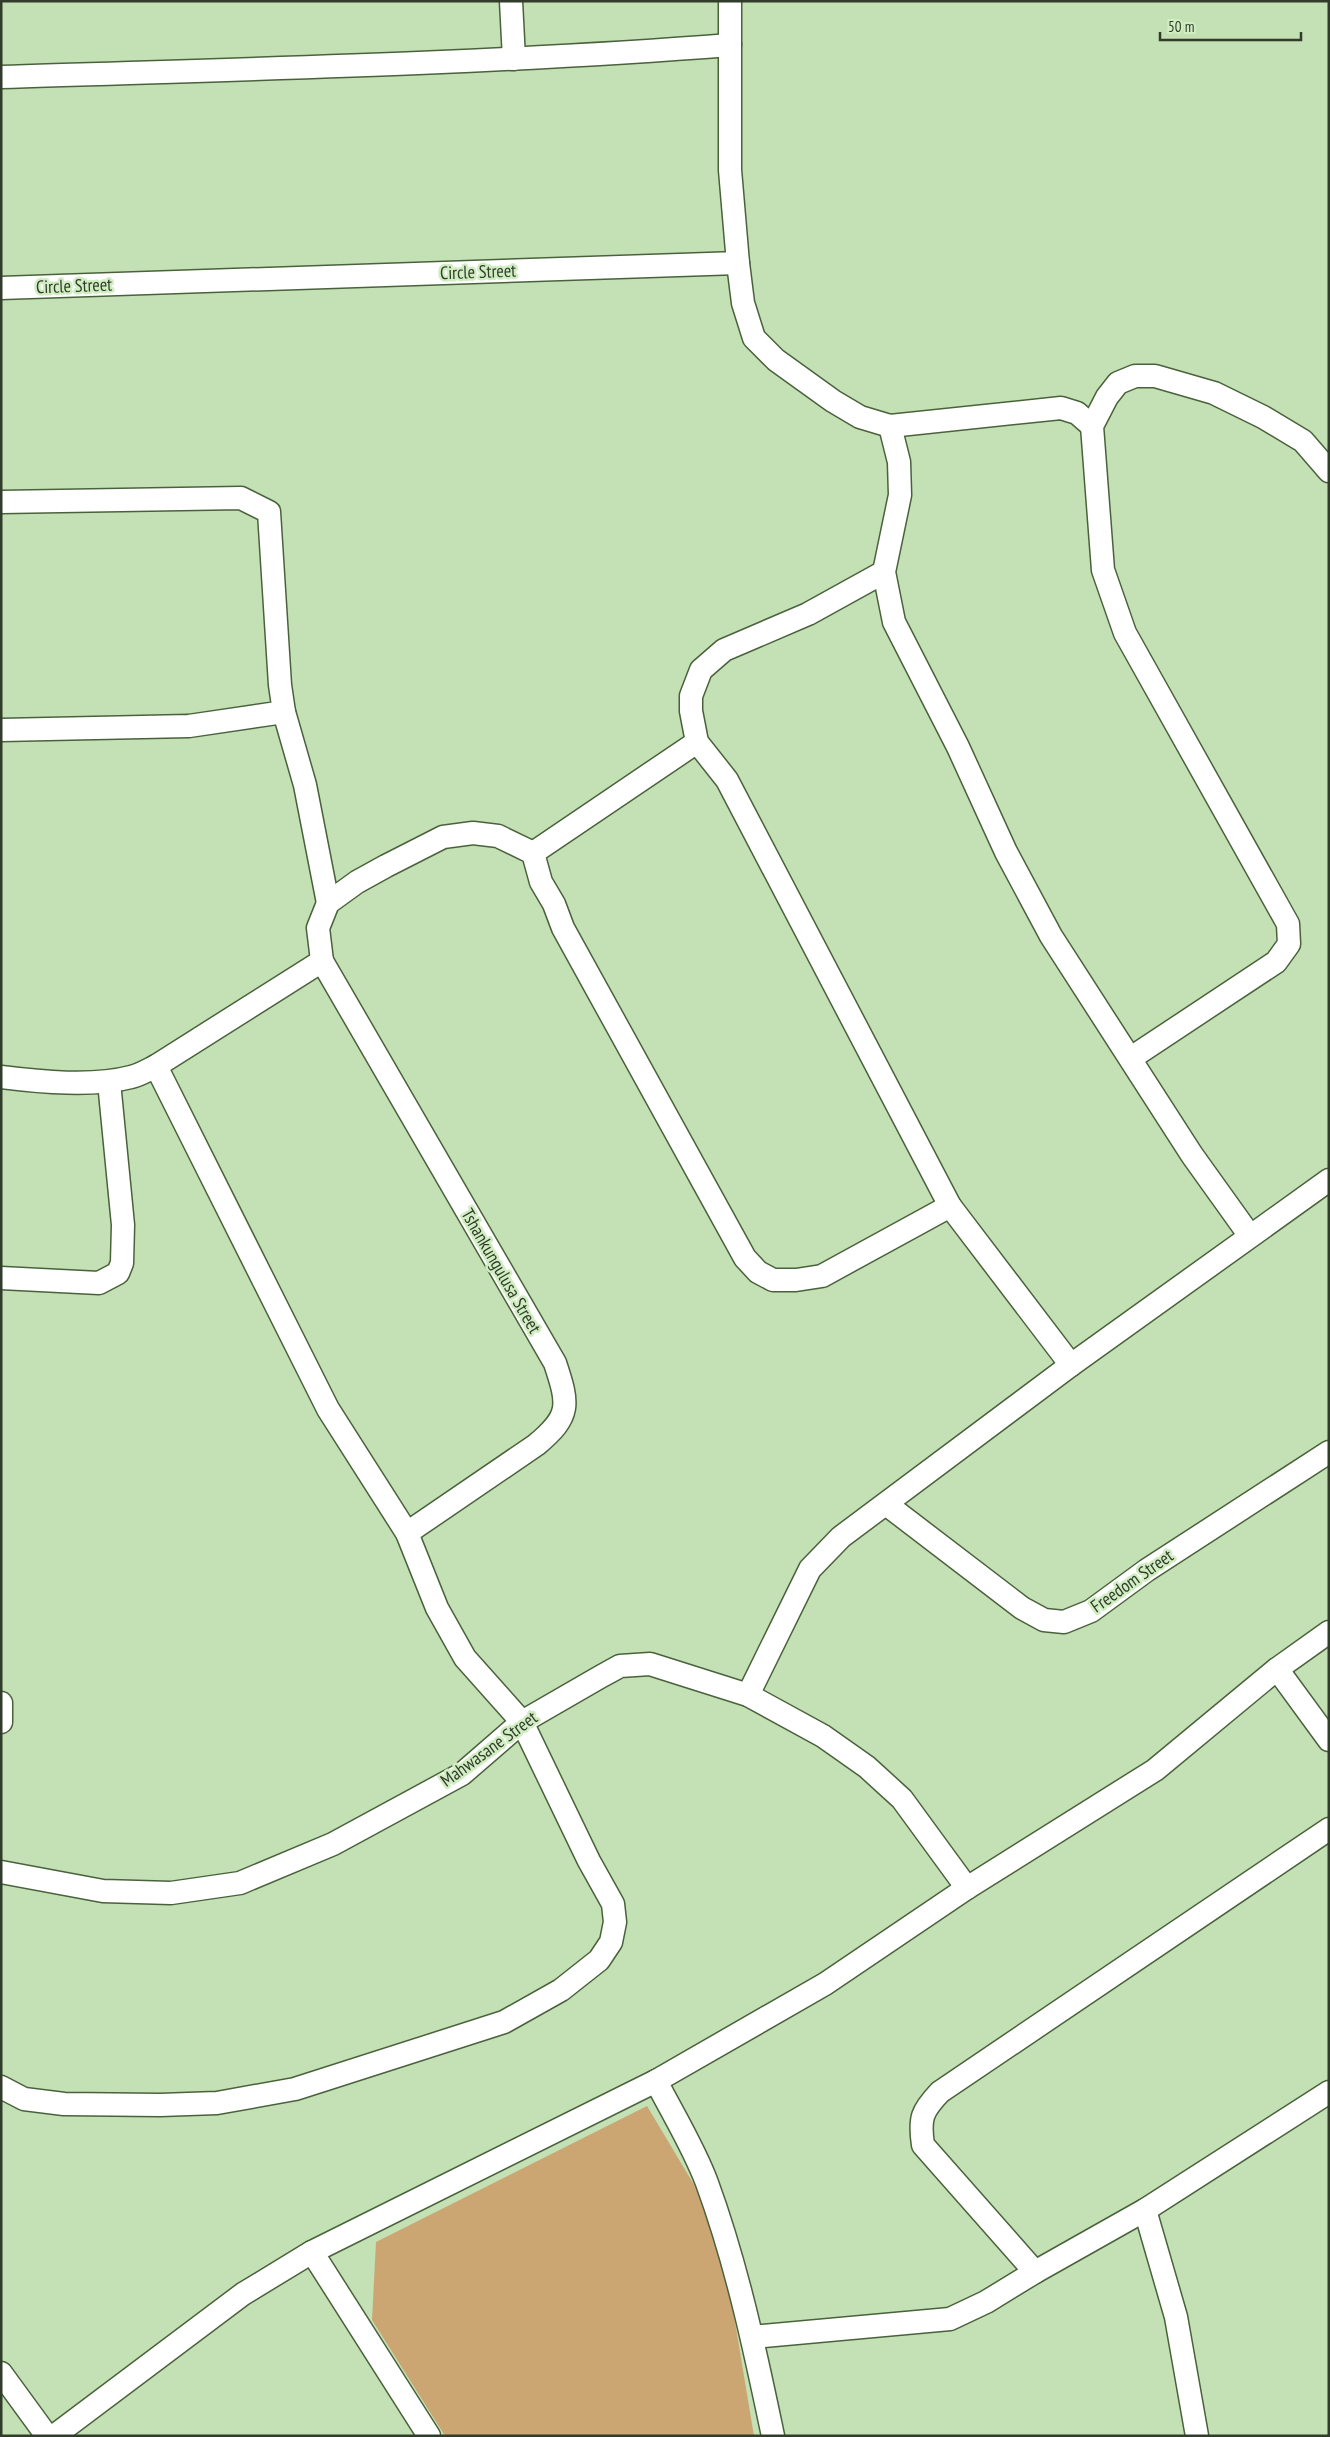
<svg xmlns="http://www.w3.org/2000/svg" width="1330" height="2437" font-family="'PT Sans Narrow',sans-serif">
  <style>
    .green { fill: #cca672 }
    .lines { fill: none; stroke-linecap: round; stroke-linejoin: round }
    .street-casing { stroke: #4a623c; stroke-width: 25 }
    .street { stroke: #fff; stroke-width: 22 }
    .labels { text-anchor: middle; stroke-width: 5; stroke-linejoin: round; paint-order: stroke }
    .street-label { font-size: 18px; fill: #313c2b; stroke: #d1edc2 }
  </style>
  <rect width="100%" height="100%" fill="#c4e0b5"/>
  <path class="green" d="M647,2106L696,2188L728,2280L754,2436H445L372,2320L376,2242Z"/>
  <g class="lines">
    <defs>
      <g id="street">
        <path d="M511,1L514,59"/>
        <path d="M1,77C244,69 487,64 730,45"/>
        <path d="M738,263L743,303L754,338L776,360L833,401L860,417L890,426L1061,408L1077,413L1092,426"/>
        <path d="M1,288L738,263L730,170V1"/>
        <path d="M890,426L899,462L900,495L884,572L894,622L958,747L1006,852L1051,936L1192,1155L1250,1236"/>
        <path d="M1,502L241,498L269,512L280,685L284,712L189,726L1,730"/>
        <path d="M884,572L808,614L724,650L701,670L691,696V711L697,742L727,780L950,1206L1071,1365"/>
        <path d="M284,712L305,785L328,903"/>
        <path d="M533,853L697,742"/>
        <path d="M322,961L555,1363C569,1405 571,1416 536,1445L407,1533"/>
        <path d="M1131,1058L1276,962L1289,944L1288,924L1125,633L1103,570L1092,426L1107,397L1118,383L1135,376H1155L1214,393L1263,417L1303,441L1329,471"/>
        <path d="M1,1077C41,1082 93,1087 131,1077C140,1075 148,1070 156,1066L322,961L318,928L328,903L357,882L386,866L443,837L473,833L498,836L533,853L541,882L554,904L563,928L745,1258L758,1272L773,1280H796L822,1276L950,1206"/>
        <path d="M1,1278L99,1283L118,1273L122,1263L123,1225L109,1082"/>
        <path d="M886,1504L1022,1608L1044,1620L1064,1622L1091,1611L1147,1570L1329,1452"/>
        <path d="M1277,1669L1329,1740"/>
        <path d="M748,1695L810,1569L841,1537L1071,1365L1329,1180"/>
        <path d="M1,1703V1722"/>
        <path d="M1,1872L103,1891L171,1893L240,1883L333,1844L462,1774L522,1722L600,1677L620,1666L650,1664L748,1695L823,1736L867,1767L902,1799L967,1888"/>
        <path d="M656,2081C673,2114 694,2148 707,2183C737,2265 755,2350 773,2436"/>
        <path d="M1,2087L24,2099L64,2104L160,2105L217,2103L295,2089L504,2022L561,1990L599,1960L611,1942L615,1922L613,1904L589,1861L522,1722L465,1658L437,1608L407,1533L328,1409L156,1066"/>
        <path d="M1145,2210L1176,2317L1197,2436"/>
        <path d="M312,2252L429,2436"/>
        <path d="M1035,2272L923,2145C919,2118 922,2111 940,2092L1329,1829"/>
        <path d="M752,2337L950,2319L986,2302L1035,2272L1145,2210L1329,2092"/>
        <path d="M1,2373L47,2436"/>
        <path d="M54,2436L243,2294L312,2252L656,2081L825,1984L967,1888L1155,1770L1277,1669L1329,1632"/>
      </g>
    </defs>
    <use href="#street" class="street-casing"/>
    <use href="#street" class="street"/>
  </g>
  <g class="labels">
    <g class="street-label">
      <text transform="translate(478 272) rotate(-2)" y="6">Circle Street</text>
      <text transform="translate(74 286) rotate(-2)" y="6">Circle Street</text>
      <text transform="translate(501 1271) rotate(60)" y="6">Tshankungulusa Street</text>
      <text transform="translate(1132 1581) rotate(-35)" y="6">Freedom Street</text>
      <text transform="translate(489 1749) rotate(-36)" y="6">Mahwasane Street</text>
    </g>
  </g>
  <rect width="1330" height="2437" fill="none" stroke="#313c2b" stroke-width="5"/>
  <path d="M1160 32v8h141v-8" fill="none" stroke="#313c2b" stroke-width="2.5"/>
  <text x="1168" y="32" font-size="15" fill="#313c2b" stroke="#d1edc2" stroke-width="4" paint-order="stroke">50 m</text>
</svg>
